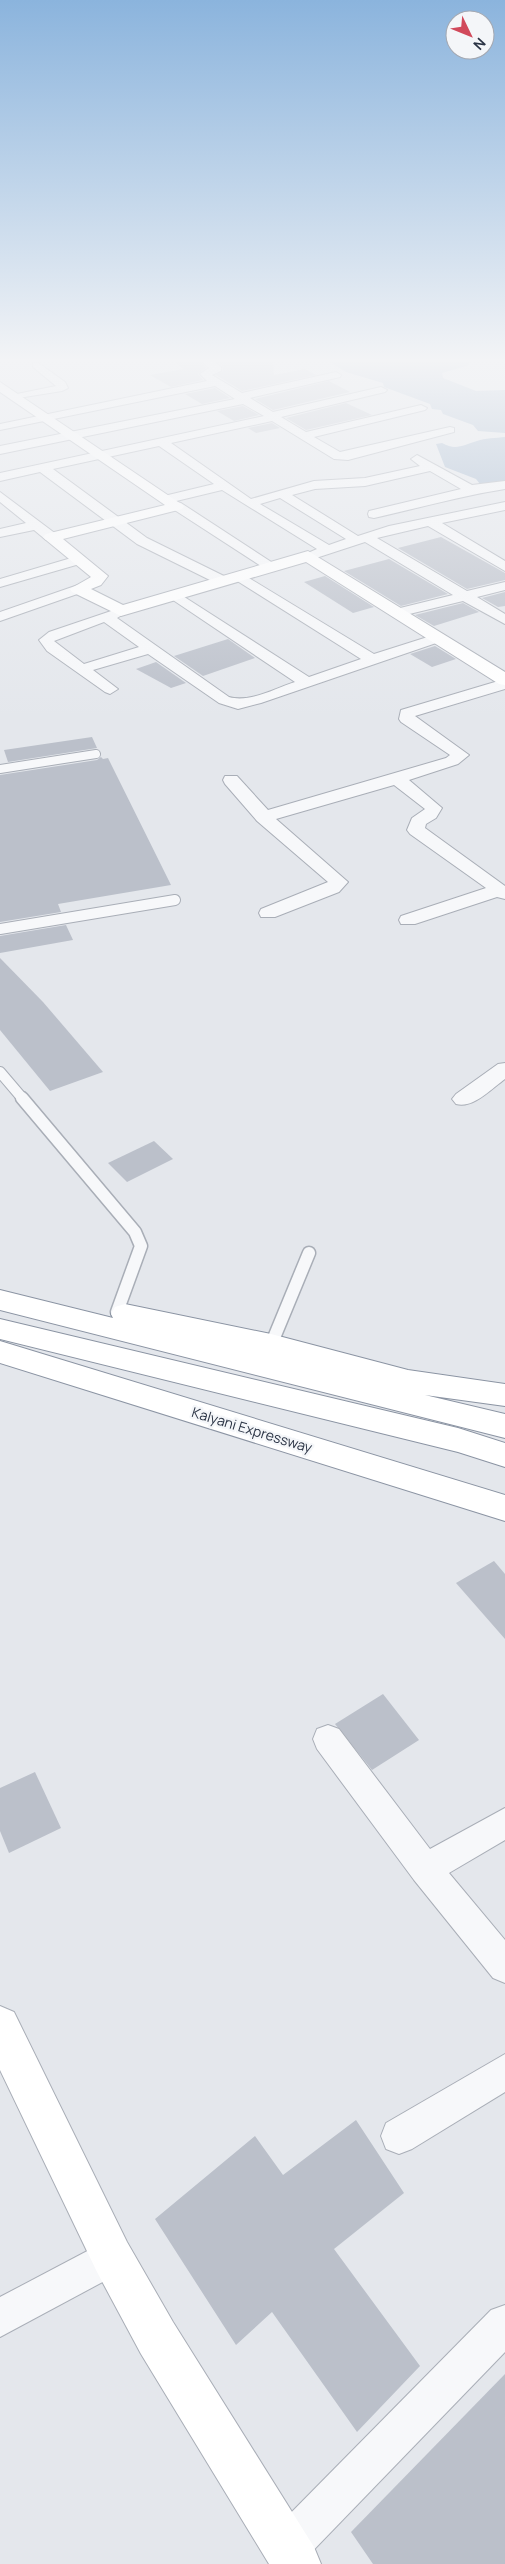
<svg xmlns="http://www.w3.org/2000/svg" width="505" height="2564" font-family="Manrope,sans-serif">
  <style>
    .water { fill: #9fb4cc }
    .building { fill: #bbc0ca }
    .lines { fill: none; stroke-linecap: round; stroke-linejoin: round }
    .lane-far2-casing { stroke: #a9aeb7; stroke-width: 10 }
    .lane-far1-casing { stroke: #a9aeb7; stroke-width: 12 }
    .lane-casing { stroke: #a9aeb7; stroke-width: 15 }
    .street-casing { stroke: #a9aeb7; stroke-width: 2 }
    .secondary-casing { stroke: #a9aeb7; stroke-width: 2 }
    .highway-casing { stroke: #8b94a3; stroke-width: 2 }
    .lane-far2 { stroke: #f7f8fa; stroke-width: 8 }
    .lane-far1 { stroke: #f7f8fa; stroke-width: 10 }
    .lane { stroke: #f7f8fa; stroke-width: 12 }
    .street { fill: #f7f8fa; fill-rule: evenodd }
    .secondary { fill: #fff; fill-rule: evenodd }
    .highway { fill: #fff; fill-rule: evenodd }
    .labels { text-anchor: middle; stroke-width: 4.5; stroke-linejoin: round; paint-order: stroke }
    .street-label { font-size: 14px; fill: #2b3445; stroke: #f4f6f9 }
  </style>
  <rect width="100%" height="100%" fill="#e4e7ec"/>
  <g class="water">
    <path d="M330,362H469V365L442,373L443,378L476,391L505,390V433L478,431L473,425L443,414L441,410L432,409L430,404L384,387L383,383L346,372Z"/>
    <path d="M505,437V483L480,484L476,479L445,467L436,444L442,443C456,451 463,445 477,441C485,438 496,438 505,437Z"/>
  </g>
  <g class="building">
    <path d="M174,362H201L206,368L198,374L203,380L171,387L150,375L184,369Z"/>
    <path d="M217,362H273L274,375L305,369L316,375L242,391L216,375L223,371L222,365Z"/>
    <path d="M329,381L350,392L273,410L255,399Z"/>
    <path d="M215,388L230,398L202,404L185,394Z"/>
    <path d="M346,403L372,415L306,430L286,418Z"/>
    <path d="M243,406L259,415L234,421L217,411Z"/>
    <path d="M272,423L280,428L256,433L248,428Z"/>
    <path d="M441,537L505,573V580L467,589L398,548Z"/>
    <path d="M389,559L448,594L401,606L344,571Z"/>
    <path d="M325,576L374,607L353,613L304,582Z"/>
    <path d="M505,592V606L498,607L482,598Z"/>
    <path d="M463,603L479,612L434,626L415,615Z"/>
    <path d="M228,639L255,658L203,676L174,656Z"/>
    <path d="M435,646L456,659L432,667L410,654Z"/>
    <path d="M156,662L186,683L171,688L136,669Z"/>
    <path d="M92,737L97,748L8,762L4,750Z"/>
    <path d="M101,757L103,759L108,758L171,885L58,904L61,912L0,922V775L97,760Z"/>
    <path d="M66,925L73,940L0,953V936Z"/>
    <path d="M0,958L43,1002L103,1072L50,1091L0,1030Z"/>
    <path d="M154,1141L173,1159L127,1182L108,1163Z"/>
    <path d="M494,1561L505,1574V1639L456,1583Z"/>
    <path d="M383,1694L419,1740L372,1770L335,1724Z"/>
    <path d="M35,1772L61,1828L9,1853L0,1831V1788Z"/>
    <path d="M356,2120L404,2193L334,2249L420,2366L357,2432L272,2312L236,2345L155,2219L255,2136L283,2175Z"/>
    <path d="M505,2374V2564H373L351,2532Z"/>
  </g>
  <g class="lines">
    <defs>
      <path id="lane-far2" d="M0,769L96,754"/>
      <g id="lane-far1">
        <path d="M0,929L175,900"/>
        <path d="M0,1072L23,1099"/>
      </g>
      <g id="lane">
        <path d="M22,1098L135,1232L141,1246L117,1312"/>
        <path d="M271,1345L309,1253"/>
      </g>
      <g id="street">
        <path d="M37,362L65,382L68,388L62,391L12,399V395L56,386L33,367V363Z"/>
        <path d="M203,362H214L221,367V371L212,375L242,393L336,372L341,375L340,377L250,398L273,412L381,387L387,390L385,392L281,417L306,432L421,405L427,408L425,410L314,437L340,452L450,427L454,428V432L348,460L334,459L272,421L171,443L251,499L314,481L365,478L420,466L411,459L417,455L472,485L505,481V489C461,496 418,508 374,518L369,517L368,514L369,511L461,489L430,471L365,486L315,489L292,495L358,536L389,526L505,502V510L442,523L505,561V571L428,526L377,538L467,591L505,582V590L477,597L505,614V624L463,601L397,617L392,616L390,613L392,610L453,595L365,542L313,559H303L301,556L317,549L222,490L168,503L164,502L162,499L164,496L214,484L159,446L53,469L147,538L228,578L230,581L228,584H218L137,544L40,472L0,481V473L264,416L243,404L0,454V446L235,399L215,386L0,430V424L207,381L200,374L209,368ZM280,498L346,539L329,545L260,504Z"/>
        <path d="M0,492L56,534L58,537L56,540H46L34,530L0,537V529L26,523L0,502Z"/>
        <path d="M177,502L181,503L279,567L272,571L267,570L173,509L171,506L173,503Z"/>
        <path d="M78,556L85,560L83,563L0,587V579Z"/>
        <path d="M239,572L374,654L437,634L444,638L442,641L261,703L238,709L219,703L148,654L93,670L118,689L110,694L105,692L47,651L39,640L49,632L120,608L127,612L117,618L229,697C250,703 276,688 295,682L170,598L168,595L170,592L175,591L309,677L361,659L234,579L232,576ZM104,622L139,647L84,664L54,641Z"/>
        <path d="M78,585L83,586L85,589L83,592L0,621V612Z"/>
        <path d="M505,679V689L415,716L469,755L458,764L409,780L442,808L436,818L426,824L425,828L505,886V899L497,897L415,924H401L399,920L401,916L486,888L410,834L407,830L412,818L425,809L394,785L276,819L348,882L339,892L275,917H261L259,913L261,909L328,882L257,821L225,784L223,780L225,776H237L268,810L446,758L450,755L401,722L399,719L401,710Z"/>
        <path d="M505,1063V1079C491,1089 473,1109 456,1104L452,1099L456,1094L498,1064Z"/>
        <path d="M328,1725L339,1729L430,1849L505,1808V1840L449,1873L505,1940V1983L493,1978L414,1880L317,1749L313,1739L317,1729Z"/>
        <path d="M505,2054V2092L412,2149L399,2154L386,2149L381,2136L386,2123Z"/>
        <path d="M112,2238L125,2244L131,2257L125,2270L0,2337V2297Z"/>
        <path d="M505,2305V2352L302,2562L296,2564L272,2562L266,2547L272,2532L491,2310Z"/>
      </g>
      <g id="secondary">
        <path d="M0,382L184,506L182,509L63,539L108,576L101,585L91,589L123,605L308,551L505,672V685L499,684L306,562L121,616L72,592L70,589L91,577L46,540L43,537L46,534L165,505L0,392Z"/>
        <path d="M0,2006L14,2012L127,2242L173,2322L314,2547L321,2564H269L141,2354L97,2272L0,2070Z"/>
      </g>
      <g id="highway">
        <path d="M0,1290L113,1318L111,1314L115,1307L125,1304L271,1334L408,1370L505,1384V1406L425,1395L505,1414V1438L0,1310Z"/>
        <path d="M0,1319L458,1428L505,1443V1467L458,1452L0,1339Z"/>
        <path d="M0,1341L505,1495V1521L0,1363Z"/>
      </g>
    </defs>
    <use href="#lane-far2" class="lane-far2-casing"/>
    <use href="#lane-far1" class="lane-far1-casing"/>
    <use href="#lane" class="lane-casing"/>
    <use href="#street" class="street-casing"/>
    <use href="#secondary" class="secondary-casing"/>
    <use href="#highway" class="highway-casing"/>
    <use href="#lane-far2" class="lane-far2"/>
    <use href="#lane-far1" class="lane-far1"/>
    <use href="#lane" class="lane"/>
    <use href="#street" class="street"/>
    <use href="#secondary" class="secondary"/>
    <use href="#highway" class="highway"/>
  </g>
  <linearGradient id="sky" x2="0" y2="1"><stop stop-color="#8bb4dd"/><stop offset="0.5" stop-color="#f3f4f6"/><stop offset="1" stop-color="#f3f4f6" stop-opacity="0"/></linearGradient>
  <rect width="505" height="720" fill="url(#sky)"/>
  <g class="labels">
    <g class="street-label">
      <text transform="translate(252 1430) rotate(17)" y="5">Kalyani Expressway</text>
    </g>
  </g>
  <g transform="translate(470 35) rotate(133)"><circle r="24" fill="#f4f6f9" stroke="#a4a8b1"/>
  <path d="M0-4L9 19L0 12L-9 19Z" fill="#d1495b"/>
  <text y="-8" font-size="14" font-weight="bold" text-anchor="middle" fill="#2b3445">N</text>
  </g>
</svg>
